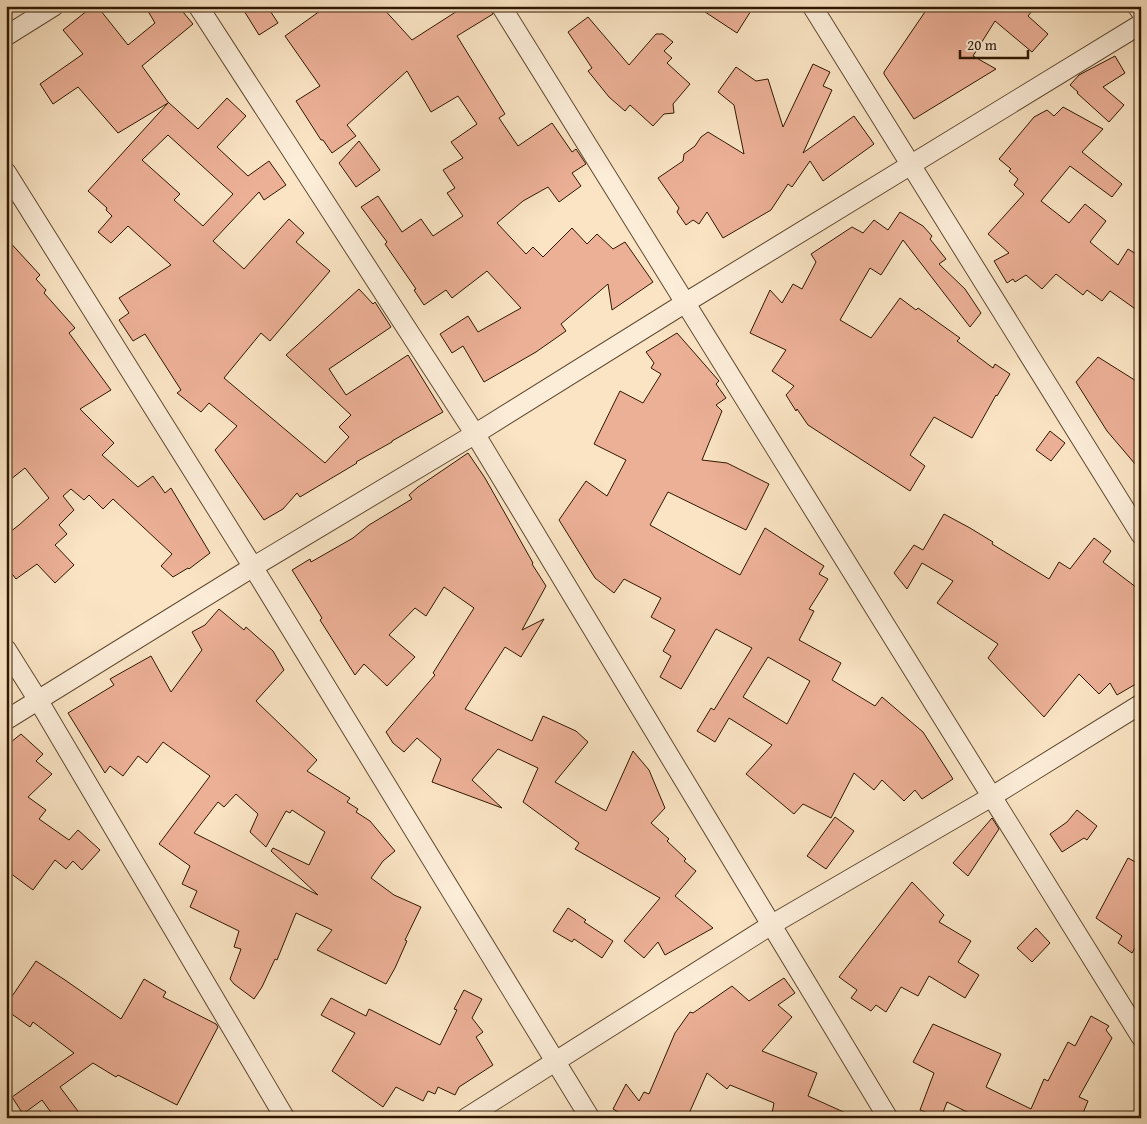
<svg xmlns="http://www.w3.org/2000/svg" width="1147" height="1124" font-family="'Gentium Book Plus',serif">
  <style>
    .building { fill: #ecb097; stroke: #301800; fill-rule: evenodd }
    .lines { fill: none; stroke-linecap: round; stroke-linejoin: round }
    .street-casing { stroke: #624b31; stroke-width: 21 }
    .street { stroke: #fcedd9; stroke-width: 19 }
  </style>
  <rect width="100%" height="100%" fill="#fae4c4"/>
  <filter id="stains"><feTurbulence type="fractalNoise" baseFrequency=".004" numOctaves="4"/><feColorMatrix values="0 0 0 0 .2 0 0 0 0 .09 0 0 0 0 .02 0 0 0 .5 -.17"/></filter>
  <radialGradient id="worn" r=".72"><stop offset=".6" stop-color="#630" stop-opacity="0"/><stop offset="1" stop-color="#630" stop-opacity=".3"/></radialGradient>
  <g class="building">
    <path d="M93,6H97L128,45L155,23L145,6H178L193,24L142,66L168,102L198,129L227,98L246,116L217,147L248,176L269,161L286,185L264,200L259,192L213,241L244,269L289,219L304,233L296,242L330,271L270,341L261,333L224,378L325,463L349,437L339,427L351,415L286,355L359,289L373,304L375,302L391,327L329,369L346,395L408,355L443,412L392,441V442L356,462L357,463L300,497L297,493L283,509L264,520L215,450L237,426L209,403L201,412L177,393L181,390L145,334L133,341L119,320L129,313L119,298L171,265L128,226L111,243L98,232L112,216L106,210L107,208L88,191L168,103L118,133L78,87L53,104L40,84L83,54L63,30ZM168,135L233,194L203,226L174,200L180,194L142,160Z"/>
    <path d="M241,6H267L278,23L259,35Z"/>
    <path d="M327,6H381L412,40L465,6H490L493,14L457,36L505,114L499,118L518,146L552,123L572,152L576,149L586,164L572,173L581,186L559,202L548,187L523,201L497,223L526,254L533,247L543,257L572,228L587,244L597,234L613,249L625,242L653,282L612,310L608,284L561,324L566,331L536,352L484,382L463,346L452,353L440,334L468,316L478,332L521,308L487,271L452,298L446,290L424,305L414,290L416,289L385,244L387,242L361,207L378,196L402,232L421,219L433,236L463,216L447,193L455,188L443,170L463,158L451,142L477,124L458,96L431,112L407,71L347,125L356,136L332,153L323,140H321L296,101L320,86L285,36Z"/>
    <path d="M696,6H754L737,33Z"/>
    <path d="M929,6H1036L1028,16L1048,34L1032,52L995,21L973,56L996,69L914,119L884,74V72Z"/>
    <path d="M588,17L629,65L656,34H663L673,42L664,51L672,58L667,63L690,84L673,104L674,113L664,114L653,126L630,105L625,111L609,97L588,71L592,68L568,32Z"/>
    <path d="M1115,56L1125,73L1103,87L1124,105L1109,122L1077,93L1078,92L1070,85L1079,75Z"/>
    <path d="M813,64L830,72L823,86L832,90L803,153L854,116L874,144L823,181L810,161L792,187L788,184L771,210L723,238L707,212L699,224L693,220L686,225L677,212L679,208L658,178L683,161L684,154L695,146L701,137L708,132L744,154L734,105L718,92L736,67L756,81L768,79L783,127Z"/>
    <path d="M1063,107L1103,129L1082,152L1122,184L1112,197L1070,166L1041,201L1069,223L1085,204L1106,221L1090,242L1118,265L1128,249L1141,257V313L1110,291L1102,301L1087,290L1083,295L1056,274L1042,289L1026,275L1015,282L1013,279L1007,283L994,261L1009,253L988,234L1024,194L1014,185L1018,179L1009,171L1011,169L999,159L1034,117L1047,110L1054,116Z"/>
    <path d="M359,141L380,170L356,187L339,163Z"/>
    <path d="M900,212L923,226L932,236L930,239L946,259L939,264L965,289L981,313L970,327L903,240L881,275L870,268L840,320L871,338L900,298L916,310L918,308L960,338L957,341L993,368L995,364L1010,374L997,396L996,395L972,438L934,417L910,455L925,466L910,491L808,425L797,409L796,411L786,395L794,386L772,371L786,350L750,333L770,290L782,303L793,284L802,289L816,262L811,254L852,227L863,233L874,220L888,230Z"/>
    <path d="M6,238L40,275L36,279L46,290L44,293L75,328L69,333L111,390L80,409L114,443L102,455L138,487L153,476L165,493L171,488L210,553L189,569L188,568L173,577L161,566L172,554L113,499L103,509L89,495L84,500L71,489L63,496L74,510L59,525L67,534L55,545L74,565L55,583L37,564L16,579L6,566V535L19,525L49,498L25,468L6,483Z"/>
    <path d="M677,333L719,381L716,384L726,398L716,405L722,411L702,460L727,463L769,484L746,530L668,492L650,525L740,575L765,528L824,566L819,574L828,579L809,609L814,611L799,640L841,663L832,680L875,706L882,697L923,732L953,779L922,799L915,790L904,801L882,780L874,790L854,773L831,818L803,804L794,814L746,774L772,745L729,718L715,742L697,731L711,708L714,710L752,648L716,629L681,689L660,677L671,656L663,651L675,630L651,617L661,598L624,579L614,593L595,578L559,520L586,481L607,496L626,460L594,444L620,391L643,403L661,374L651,368L654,363L646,352ZM768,657L810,681L787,724L743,697Z"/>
    <path d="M1098,357L1141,384V471L1107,431L1076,382Z"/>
    <path d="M1050,431L1065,443L1051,461L1036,450Z"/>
    <path d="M468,453L485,478L533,563L532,564L546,586L522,630L544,619L521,657L505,647L465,709L532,741L543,716L576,731L588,742L555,782L606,811L633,751L649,770L665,808L651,823L669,839L667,841L686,859L684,861L696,871L675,896L713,928L665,955L658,942L644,958L624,941L660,898L575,849L579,843L523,802L538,768L498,749L472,780L502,808L432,782L441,759L417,738L404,752L393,743L386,732L435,675L433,673L474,608L444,587L426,616L415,608L389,635L415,657L387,686L364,664L355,675L320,620L322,618L292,570L310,559L311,562L353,538L369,525L412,499L409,495L418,487Z"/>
    <path d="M944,514L970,528L993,542L992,544L1049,579L1059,562L1070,569L1094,538L1111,551L1103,562L1141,591V681L1117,695L1110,683L1099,694L1079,674L1044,717L988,658L998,644L937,603L953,581L922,563L907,589L894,573L914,545L923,550Z"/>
    <path d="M219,609L244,630L246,627L273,651L284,670L256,701L317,760L307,771L350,798L347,802L358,809L356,812L370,821L395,851L383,861L371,878L394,895L421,907L405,940L407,941L395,968L386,984L317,950L332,930L296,913L277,960L275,959L262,987L254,999L234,984L230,979L241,949L234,947L239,931L190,907L197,891L182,884L190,866L159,844L210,776L163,742L147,763L138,756L123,776L110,766L105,773L68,713L114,685L110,679L151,656L171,692L202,650L192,632L205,625ZM236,794L258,814L250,832L266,847L286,811L290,813L292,810L325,832L309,865L273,848L271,851L318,895L194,833L218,802L224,807Z"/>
    <path d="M21,734L43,754L36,761L52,774L28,797L46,810L39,819L69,840L78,830L100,850L82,870L73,861L66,869L55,860L33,890L6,870V746Z"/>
    <path d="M1077,810L1097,826L1087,840L1084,838L1062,852L1050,834L1067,822Z"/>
    <path d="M835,817L854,831L826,869L807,856Z"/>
    <path d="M992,818L999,829L968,876L953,863Z"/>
    <path d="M1128,858L1141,865V949L1136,946L1132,953L1118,943L1122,936L1096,918Z"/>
    <path d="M912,882L944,915L939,922L971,941L958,962L979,975L965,998L929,976L918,996L901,987L886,1012L876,1005L871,1011L851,998L857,990L839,977Z"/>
    <path d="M568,908L586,920L584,922L613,941L602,958L574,939L572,942L553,931Z"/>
    <path d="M1036,928L1050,943L1032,962L1017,948Z"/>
    <path d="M36,961L65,980L121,1019L144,979L166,992L163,997L216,1024L218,1027L177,1105L118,1075L116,1077L93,1063L60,1087L83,1118H55L42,1100L23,1114L12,1097L74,1053L33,1022L30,1027L6,1010V1005Z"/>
    <path d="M784,978L795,993L778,1005L792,1017L762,1051L817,1073L808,1096L857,1118H771L774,1103L730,1085L727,1089L707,1073L687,1118H629L613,1109L626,1084L639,1101L644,1092L649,1094L675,1033L690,1012L693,1013L732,986L749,1001Z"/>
    <path d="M464,990L482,999L472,1018L483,1032L476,1037L493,1065L459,1087L455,1095L438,1087L435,1094L428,1091L423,1101L396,1087L383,1107L332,1071L355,1033L321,1015L331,998L366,1016L369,1009L440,1045L457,1010L454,1009Z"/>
    <path d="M1091,1016L1109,1026L1106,1030L1112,1038L1079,1097L1088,1101L1081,1118H979L947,1102L941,1118L920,1110L934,1073L913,1062L933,1024L1001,1054L986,1087L1031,1109L1044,1079L1048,1081L1068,1042L1075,1046Z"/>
  </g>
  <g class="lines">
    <defs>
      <g id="street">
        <path d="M198,6L475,434L888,1118"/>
        <path d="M501,6L1141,1037"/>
        <path d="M812,6L1141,535"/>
        <path d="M1137,6L1141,12"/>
        <path d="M6,36L54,6"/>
        <path d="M6,172L253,567L590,1118"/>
        <path d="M6,649L38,700L285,1118"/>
        <path d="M6,720L253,567L475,434L685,303L1141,24"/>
        <path d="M466,1118L771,925L991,797L1141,704"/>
      </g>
    </defs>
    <use href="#street" class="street-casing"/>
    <use href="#street" class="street"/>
  </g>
  <rect width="1147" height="1124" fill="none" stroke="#fae4c4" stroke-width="25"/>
  <rect x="8" y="8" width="1132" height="1109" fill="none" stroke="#301800" stroke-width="2.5"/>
  <rect x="12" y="12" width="1122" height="1099" fill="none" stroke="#301800"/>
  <path d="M960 50v8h68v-8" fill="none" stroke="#301800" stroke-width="2.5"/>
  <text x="967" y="50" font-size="15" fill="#301800" stroke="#fcedd9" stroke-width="4" paint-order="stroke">20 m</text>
  <rect width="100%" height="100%" filter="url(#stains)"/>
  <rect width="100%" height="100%" fill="url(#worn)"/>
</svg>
